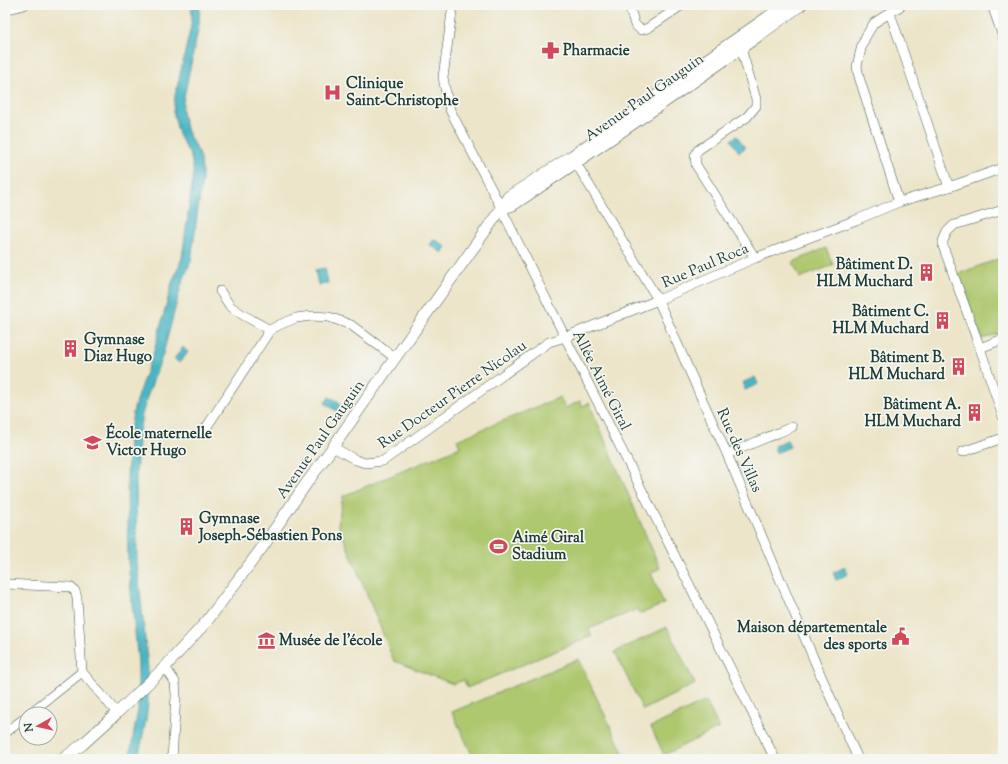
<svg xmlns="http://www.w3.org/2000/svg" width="1008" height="764" font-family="'Sorts Mill Goudy',serif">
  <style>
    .green { fill: #aec86e; stroke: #668251 }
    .water { fill: #49b6c4; stroke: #347a7c }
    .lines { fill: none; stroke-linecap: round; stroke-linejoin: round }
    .minor-casing { stroke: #3e564a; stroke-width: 10 }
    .tertiary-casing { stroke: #3e564a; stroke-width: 12 }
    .minor { stroke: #fff; stroke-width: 9 }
    .tertiary { stroke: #fff; stroke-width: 11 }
    .labels { text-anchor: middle; stroke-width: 3.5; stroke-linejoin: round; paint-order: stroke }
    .poi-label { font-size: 15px; font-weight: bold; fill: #1f3d34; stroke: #f6f6f2; text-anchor: start }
    .street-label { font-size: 15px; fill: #1f3d34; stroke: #f6f6f2 }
  </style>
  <rect width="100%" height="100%" fill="#f6f6f2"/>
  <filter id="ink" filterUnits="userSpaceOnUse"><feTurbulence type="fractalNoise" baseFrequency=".025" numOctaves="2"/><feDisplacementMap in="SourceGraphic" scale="8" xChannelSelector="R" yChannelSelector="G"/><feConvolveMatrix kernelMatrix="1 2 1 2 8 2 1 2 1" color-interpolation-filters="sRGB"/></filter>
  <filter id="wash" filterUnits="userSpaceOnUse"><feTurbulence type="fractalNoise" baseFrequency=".012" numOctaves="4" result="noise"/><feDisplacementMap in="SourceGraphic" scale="16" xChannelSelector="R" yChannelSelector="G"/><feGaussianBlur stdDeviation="0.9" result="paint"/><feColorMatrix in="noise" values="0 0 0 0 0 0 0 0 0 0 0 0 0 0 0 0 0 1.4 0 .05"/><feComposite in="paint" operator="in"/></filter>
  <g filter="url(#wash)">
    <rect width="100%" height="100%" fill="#ece5c9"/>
    <g class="green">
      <path d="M826,248L833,265L800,278L793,262Z"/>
      <path d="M1003,257V332L982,339L958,274Z"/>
      <path d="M560,397L565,408L580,401L582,406L589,403L660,568L651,573L664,604L640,614L638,609L589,629L592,636L467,688L464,680L453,684L394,661L338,524L343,496L460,447L457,440Z"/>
      <path d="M667,627L695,684L643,710L615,652Z"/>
      <path d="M578,659L626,759H474L452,712Z"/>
      <path d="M706,701L719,728L664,755L651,727Z"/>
    </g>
    <g class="water">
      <path d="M192,5H200L199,26L184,97L182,112L187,132L199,153L202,168V179L191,261L181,286L163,354L147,397L142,415L138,437L136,480L137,562L148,668V704L146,720L138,759H129L138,710V663L128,562L127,480L129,436L133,413L138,394L154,351L172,283L182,258L193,178V169L191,157L179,135L173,112L175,96L191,26Z"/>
      <path d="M737,136L745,148L739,152L731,140Z"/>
      <path d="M434,239L446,247L442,253L430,245Z"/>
      <path d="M325,268L328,283L318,285L315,270Z"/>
      <path d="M183,347L188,352L180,363L174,359Z"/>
      <path d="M755,377L758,384L745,390L742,383Z"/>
      <path d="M329,397L338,401L341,405L337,411L325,403Z"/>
      <path d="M787,440L790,447L776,453L774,446Z"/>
      <path d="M845,567L848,574L836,580L833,573Z"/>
    </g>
  </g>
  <g filter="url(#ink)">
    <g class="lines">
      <defs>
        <g id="minor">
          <path d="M453,5L443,77L446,94L450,110L493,192L565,337L689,584L775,759"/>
          <path d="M629,5L635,25L641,30L648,28L682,5"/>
          <path d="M992,5L1003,37"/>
          <path d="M5,10L24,5"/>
          <path d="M890,13L949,187"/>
          <path d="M738,44L741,48L756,99V106L747,117L698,150L695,155L696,165L755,258"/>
          <path d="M576,163L658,300L701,397L727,454L821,676L858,759"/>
          <path d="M899,202L859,77L857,66L862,45L866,36L874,23L902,5"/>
          <path d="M1003,210L954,225L947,232L943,241V246L980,348L1003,417"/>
          <path d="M220,291L230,306L243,315L270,330"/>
          <path d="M980,348L1003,339"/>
          <path d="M206,428L270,330L279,325L296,318L311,316L329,317L351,325L395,358"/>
          <path d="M333,447L356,460L365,463L383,461L549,342L565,337L658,300L755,258L856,220L899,202L949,187L1003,168"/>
          <path d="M962,452L1003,438"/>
          <path d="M727,454L792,427"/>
          <path d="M5,584L70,587L75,591L77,598L82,672L117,713"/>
          <path d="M165,667L175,682L176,695L172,759"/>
          <path d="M29,714L82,672"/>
          <path d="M5,733L26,717"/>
        </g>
        <g id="tertiary">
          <path d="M501,209L513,205C610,140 707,74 801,5"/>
          <path d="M63,759L83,744L117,713L165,667L207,621L261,549L308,481L333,447L395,358L501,209L508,197L572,156L649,102L666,88L785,5"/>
        </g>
      </defs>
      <use href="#minor" class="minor-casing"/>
      <use href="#tertiary" class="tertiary-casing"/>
      <use href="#minor" class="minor"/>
      <use href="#tertiary" class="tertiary"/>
    </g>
  </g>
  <defs>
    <symbol id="pharmacy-bare" viewBox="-9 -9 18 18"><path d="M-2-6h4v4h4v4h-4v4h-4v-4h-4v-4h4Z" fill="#d1495b" stroke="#f6f6f2" stroke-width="2.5" paint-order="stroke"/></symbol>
    <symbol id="hospital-bare" viewBox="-9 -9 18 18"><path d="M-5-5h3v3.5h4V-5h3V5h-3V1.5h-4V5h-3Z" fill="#d1495b" stroke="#f6f6f2" stroke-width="2.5" paint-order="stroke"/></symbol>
    <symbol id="building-bare" viewBox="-9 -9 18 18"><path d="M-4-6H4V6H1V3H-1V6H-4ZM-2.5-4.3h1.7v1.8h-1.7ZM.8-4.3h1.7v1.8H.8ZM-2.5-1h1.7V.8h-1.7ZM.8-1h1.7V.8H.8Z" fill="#d1495b" stroke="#f6f6f2" stroke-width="2.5" paint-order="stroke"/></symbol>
    <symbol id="school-bare" viewBox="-9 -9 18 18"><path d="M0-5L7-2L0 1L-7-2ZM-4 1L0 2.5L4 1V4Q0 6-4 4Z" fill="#d1495b" stroke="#f6f6f2" stroke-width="2.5" paint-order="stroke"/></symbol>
    <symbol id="stadium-bare" viewBox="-9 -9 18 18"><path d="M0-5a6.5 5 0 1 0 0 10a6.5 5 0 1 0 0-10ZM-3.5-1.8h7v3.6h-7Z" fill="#d1495b" stroke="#f6f6f2" stroke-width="2.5" paint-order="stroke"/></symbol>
    <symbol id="civic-bare" viewBox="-9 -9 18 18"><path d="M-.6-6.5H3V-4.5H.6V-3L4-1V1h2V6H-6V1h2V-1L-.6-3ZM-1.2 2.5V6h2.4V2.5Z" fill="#d1495b" stroke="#f6f6f2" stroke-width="2.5" paint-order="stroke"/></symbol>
    <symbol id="museum-bare" viewBox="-9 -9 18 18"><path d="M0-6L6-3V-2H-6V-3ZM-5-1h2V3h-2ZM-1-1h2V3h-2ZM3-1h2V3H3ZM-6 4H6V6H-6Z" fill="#d1495b" stroke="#f6f6f2" stroke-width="2.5" paint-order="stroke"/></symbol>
  </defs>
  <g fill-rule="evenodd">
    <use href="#pharmacy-bare" x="538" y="38" width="25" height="25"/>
    <use href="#hospital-bare" x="320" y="80" width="25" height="25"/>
    <use href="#building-bare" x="914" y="260" width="25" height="25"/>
    <use href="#building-bare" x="930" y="308" width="25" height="25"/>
    <use href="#building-bare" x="58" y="336" width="25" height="25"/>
    <use href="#building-bare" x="946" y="354" width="25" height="25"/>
    <use href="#building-bare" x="962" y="400" width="25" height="25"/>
    <use href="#school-bare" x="80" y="430" width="25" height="25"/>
    <use href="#building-bare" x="174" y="514" width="25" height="25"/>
    <use href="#stadium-bare" x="486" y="534" width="25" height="25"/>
    <use href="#civic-bare" x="888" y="624" width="25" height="25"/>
    <use href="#museum-bare" x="254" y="628" width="25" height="25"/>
  </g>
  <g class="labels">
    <g class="poi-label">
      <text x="563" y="55">Pharmacie</text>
      <text x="346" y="88">Clinique<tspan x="346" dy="17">Saint-Christophe</tspan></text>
      <text x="913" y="269" text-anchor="end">Bâtiment D.<tspan x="913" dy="17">HLM Muchard</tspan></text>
      <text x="929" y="316" text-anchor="end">Bâtiment C.<tspan x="929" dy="17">HLM Muchard</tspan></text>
      <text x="84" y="344">Gymnase<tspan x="84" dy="17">Diaz Hugo</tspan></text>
      <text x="945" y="362" text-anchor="end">Bâtiment B.<tspan x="945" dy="17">HLM Muchard</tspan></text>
      <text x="961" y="409" text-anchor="end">Bâtiment A.<tspan x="961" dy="17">HLM Muchard</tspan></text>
      <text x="106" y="438">École maternelle<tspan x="106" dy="17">Victor Hugo</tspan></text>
      <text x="199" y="523">Gymnase<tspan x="199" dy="17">Joseph-Sébastien Pons</tspan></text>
      <text x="512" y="542">Aimé Giral<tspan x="512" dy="17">Stadium</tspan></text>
      <text x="887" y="632" text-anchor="end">Maison départementale<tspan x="887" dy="17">des sports</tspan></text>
      <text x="279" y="645">Musée de l'école</text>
    </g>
    <g class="street-label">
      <text transform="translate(644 97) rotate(-35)" y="5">Avenue Paul Gauguin</text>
      <text transform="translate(705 265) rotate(-23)" y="5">Rue Paul Roca</text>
      <text transform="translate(602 380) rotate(63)" y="5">Allée Aimé Giral</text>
      <text transform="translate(452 394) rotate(-35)" y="5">Rue Docteur Pierre Nicolau</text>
      <text transform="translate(320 439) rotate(-55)" y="5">Avenue Paul Gauguin</text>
      <text transform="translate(740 450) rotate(66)" y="5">Rue des Villas</text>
    </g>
  </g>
  <rect width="1008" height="764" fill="none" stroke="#f6f6f2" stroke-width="20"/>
  <g transform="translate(38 726) rotate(262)"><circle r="19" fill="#f6f6f2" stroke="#a0aca6"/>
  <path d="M0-3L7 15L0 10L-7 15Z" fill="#d1495b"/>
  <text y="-6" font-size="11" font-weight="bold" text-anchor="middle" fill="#1f3d34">N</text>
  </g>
</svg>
